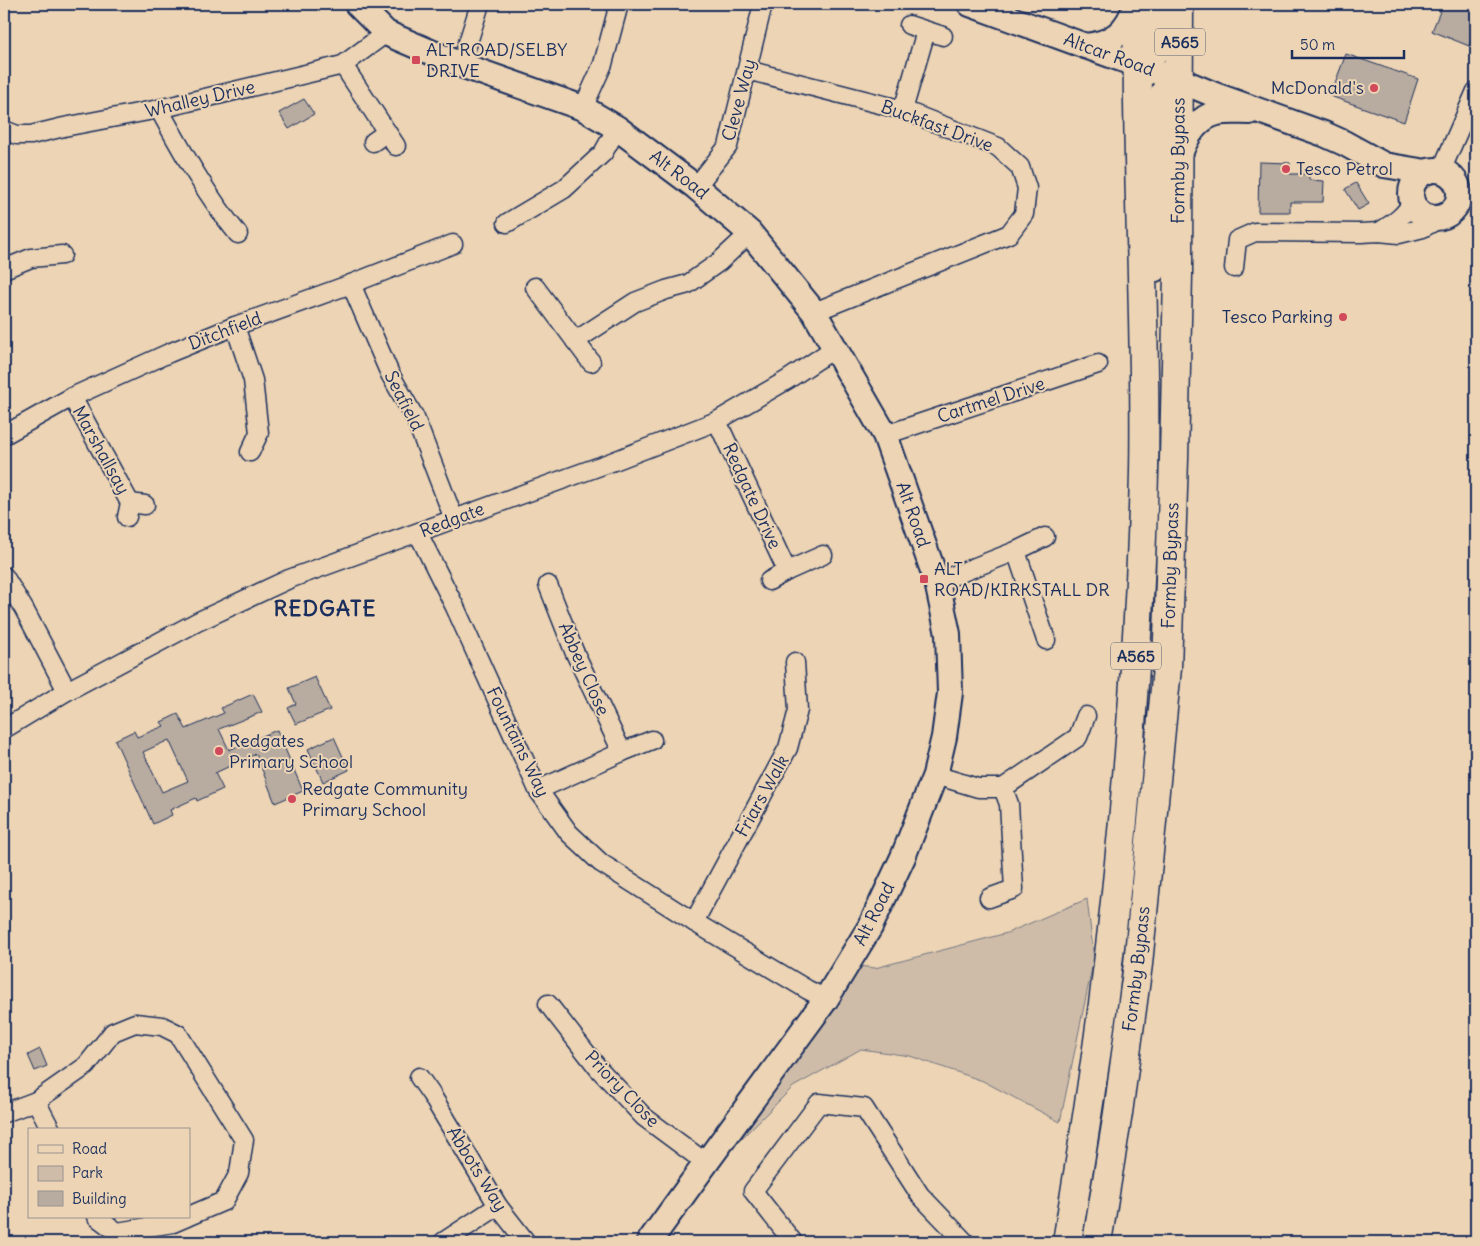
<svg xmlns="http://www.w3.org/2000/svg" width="1480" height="1246" font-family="Delius,sans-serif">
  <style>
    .green { fill: #cebca8; stroke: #747683 }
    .building { fill: #b8ab9f; stroke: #1b2f5e; fill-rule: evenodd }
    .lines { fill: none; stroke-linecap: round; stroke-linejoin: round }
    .street-casing { stroke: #1b2f5e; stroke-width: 21 }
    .secondary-casing { stroke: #1b2f5e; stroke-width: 28 }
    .highway-casing { stroke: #1b2f5e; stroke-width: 31 }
    .street { stroke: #ecd4b4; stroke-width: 18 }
    .secondary { stroke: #ecd4b4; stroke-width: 24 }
    .highway { stroke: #ecd4b4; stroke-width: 28 }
    .poi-dot { fill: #d1495b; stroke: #ecd4b4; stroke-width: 2 }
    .labels { text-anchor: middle; stroke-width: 4; stroke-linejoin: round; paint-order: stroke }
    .shield { fill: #ecd4b4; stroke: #5a6078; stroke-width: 1 }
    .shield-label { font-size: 16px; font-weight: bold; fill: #1b2f5e }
    .poi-label { font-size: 18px; fill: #1b2f5e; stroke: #ecd4b4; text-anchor: start }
    .street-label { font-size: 18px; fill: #1b2f5e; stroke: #ecd4b4 }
    .district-label { font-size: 22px; font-weight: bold; letter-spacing: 1px; fill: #1b2f5e; stroke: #ecd4b4 }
  </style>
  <rect width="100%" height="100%" fill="#ecd4b4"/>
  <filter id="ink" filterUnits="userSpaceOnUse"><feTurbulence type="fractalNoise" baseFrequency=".02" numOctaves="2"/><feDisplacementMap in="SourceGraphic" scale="10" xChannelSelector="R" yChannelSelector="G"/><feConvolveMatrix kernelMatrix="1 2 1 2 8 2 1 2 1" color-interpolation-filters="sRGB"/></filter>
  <g filter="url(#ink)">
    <path class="green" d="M1087,899L1094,958L1060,1122L983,1081L910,1056L861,1049L793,1087L739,1141L827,1003L850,965L875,968L1007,933Z"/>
    <g class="building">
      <path d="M1443,4H1476V25L1469,46L1432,31Z"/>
      <path d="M1346,54L1418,79L1404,122L1330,96Z"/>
      <path d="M304,99L314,114L289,129L279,113Z"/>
      <path d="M1259,162L1290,163V174H1309V180L1324,181L1323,202H1290V212H1258Z"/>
      <path d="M1356,183L1369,204L1358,210L1345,189Z"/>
      <path d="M315,677L330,710L296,724L288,708L296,704L289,688Z"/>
      <path d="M253,694L262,712L219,729L229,750L277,730L303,791L275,803L256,754L215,773L223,789L197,801L196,798L170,810L172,815L153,824L115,740L134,731L137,737L164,726L161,722L178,714L186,729L224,713L221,708ZM169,740L188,781L162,792L143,752Z"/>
      <path d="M334,737L349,770L323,782L308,749Z"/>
      <path d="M40,1049L47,1066L35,1071L28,1055Z"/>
    </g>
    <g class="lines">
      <defs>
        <g id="street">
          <path d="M909,25L943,36"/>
          <path d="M343,65L396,146"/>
          <path d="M461,65L480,4"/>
          <path d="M747,70L903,110L998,147L1020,167L1027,188L1024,214L1009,234L814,312"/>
          <path d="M583,108L603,64L619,4"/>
          <path d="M159,109C183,153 207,196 238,234"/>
          <path d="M903,110L926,31"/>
          <path d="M4,130L17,135H31L64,127L159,109L343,65L386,33"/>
          <path d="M373,142L387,132"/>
          <path d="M1441,171L1476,91"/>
          <path d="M696,187L728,146L763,4"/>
          <path d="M507,223L564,189L603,153L617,128"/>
          <path d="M1379,232C1392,224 1406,216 1412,201"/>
          <path d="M1234,268L1237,240L1255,232L1361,233L1379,232L1399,234L1423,228L1444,216"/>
          <path d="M4,269L31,258L62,255"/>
          <path d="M351,284L390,374L415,418L454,519"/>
          <path d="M535,287L591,362"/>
          <path d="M235,326L253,380L259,433L250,452"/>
          <path d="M575,341L635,302L666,290L688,284L719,262L750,233"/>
          <path d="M72,397L130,503L127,517"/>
          <path d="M717,421L787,571"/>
          <path d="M4,435L72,397L169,353L235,326L351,284L453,244"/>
          <path d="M885,435L1098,364"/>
          <path d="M130,503L145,505"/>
          <path d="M418,533L455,607L538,790L569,833L601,863L694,922L808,990L826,999"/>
          <path d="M1016,551L1046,640"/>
          <path d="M4,576L24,609L67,691"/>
          <path d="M769,581L787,571L823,555"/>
          <path d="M937,582L1016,551L1045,537"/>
          <path d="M548,585L574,651L622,752"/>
          <path d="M4,729L67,691L197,622L289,579L614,461L717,421L787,380L835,348"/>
          <path d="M935,775L978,788H1003L1009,804L1014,889L989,898"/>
          <path d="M1003,788L1078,737L1086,716"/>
          <path d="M538,790L622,752L652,740"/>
          <path d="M694,922L788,748L798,710L795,662"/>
          <path d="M548,1004L598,1068L644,1117L706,1163"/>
          <path d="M419,1077L431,1094L498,1206L526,1242"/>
          <path d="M36,1101L51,1130"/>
          <path d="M4,1113L36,1101L86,1066L113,1032L135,1023L162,1026L178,1034L244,1140L239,1173L224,1201L189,1216"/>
          <path d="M97,1217L117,1232L173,1223L187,1217"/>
          <path d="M443,1242L498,1206"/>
          <path d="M793,1242L753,1191L819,1103L864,1108L920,1195L965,1242"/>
        </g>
        <g id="secondary">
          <path id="s1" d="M357,4L386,33L461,65L583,108L617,128L696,187L750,233L814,312L885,435L937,582L948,634L950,693L944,737L935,775L903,857L870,927L826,999L706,1163L649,1242"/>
          <path id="s2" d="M970,4L1179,80L1215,95L1324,134L1344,143L1384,165L1426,172"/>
          <path d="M1085,46C1112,44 1128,31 1136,4"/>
          <path d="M1137,65C1164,62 1161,23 1161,4"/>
          <path d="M1179,157C1185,139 1196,118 1217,113C1227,111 1238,112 1249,112"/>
          <circle cx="1435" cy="194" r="24"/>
          <path d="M1155,269L1158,111C1160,97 1164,82 1179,80"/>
        </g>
        <g id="highway">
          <path d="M1067,1242C1076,1187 1085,1131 1093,1076C1109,969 1120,861 1129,753C1136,660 1142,566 1144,472C1147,316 1135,160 1138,4"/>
          <path id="s3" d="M1097,1242L1118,1113L1138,964L1167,668L1174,459L1178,274L1179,4"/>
        </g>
      </defs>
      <use href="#street" class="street-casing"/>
      <use href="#secondary" class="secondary-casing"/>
      <use href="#highway" class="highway-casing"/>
      <use href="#street" class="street"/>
      <use href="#secondary" class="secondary"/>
      <use href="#highway" class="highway"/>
    </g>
  </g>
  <g class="poi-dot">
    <rect x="411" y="55" width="10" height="10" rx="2.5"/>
    <circle cx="1374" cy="88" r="5"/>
    <circle cx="1286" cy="169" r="5"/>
    <circle cx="1343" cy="317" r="5"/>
    <rect x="919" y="574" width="10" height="10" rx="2.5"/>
    <circle cx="219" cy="751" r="5"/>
    <circle cx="292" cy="799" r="5"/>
  </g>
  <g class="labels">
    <g class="shield">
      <rect x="1155" y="28.5" width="50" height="27" rx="4"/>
      <rect x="1111" y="642.5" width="50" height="27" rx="4"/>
    </g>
    <g class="shield-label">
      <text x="1180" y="48">A565</text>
      <text x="1136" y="662">A565</text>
    </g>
    <g class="poi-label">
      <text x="426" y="56">ALT ROAD/SELBY<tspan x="426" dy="21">DRIVE</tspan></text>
      <text x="1364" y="94" text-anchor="end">McDonald's</text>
      <text x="1296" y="175">Tesco Petrol</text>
      <text x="1333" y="323" text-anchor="end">Tesco Parking</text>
      <text x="934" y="575">ALT<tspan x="934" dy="21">ROAD/KIRKSTALL DR</tspan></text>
      <text x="229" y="747">Redgates<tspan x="229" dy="21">Primary School</tspan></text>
      <text x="302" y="795">Redgate Community<tspan x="302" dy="21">Primary School</tspan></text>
    </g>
    <g class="street-label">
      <text dy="6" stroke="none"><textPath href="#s2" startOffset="148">Altcar Road</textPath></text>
      <text transform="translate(200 99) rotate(-13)" y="6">Whalley Drive</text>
      <text transform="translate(739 100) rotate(-75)" y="6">Cleve Way</text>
      <text transform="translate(937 126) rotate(20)" y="6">Buckfast Drive</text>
      <text dy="6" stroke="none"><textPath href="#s3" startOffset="1086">Formby Bypass</textPath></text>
      <text dy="6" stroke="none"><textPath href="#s1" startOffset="369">Alt Road</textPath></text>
      <text transform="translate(225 331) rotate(-21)" y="6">Ditchfield</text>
      <text transform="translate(991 400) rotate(-18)" y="6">Cartmel Drive</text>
      <text transform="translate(404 401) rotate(63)" y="6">Seafield</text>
      <text transform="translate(101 450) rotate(61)" y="6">Marshallsay</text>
      <text transform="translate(752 496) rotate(65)" y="6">Redgate Drive</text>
      <text dy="6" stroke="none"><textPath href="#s1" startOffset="789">Alt Road</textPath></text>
      <text transform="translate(452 520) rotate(-21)" y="6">Redgate</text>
      <text dy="6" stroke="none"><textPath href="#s3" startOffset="681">Formby Bypass</textPath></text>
      <text transform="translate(584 669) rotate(66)" y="6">Abbey Close</text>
      <text transform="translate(518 742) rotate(64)" y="6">Fountains Way</text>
      <text transform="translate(762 796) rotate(-61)" y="6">Friars Walk</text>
      <text transform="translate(874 914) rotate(-63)" y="6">Alt Road</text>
      <text dy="6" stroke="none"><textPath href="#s3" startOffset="276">Formby Bypass</textPath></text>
      <text transform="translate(622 1089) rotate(46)" y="6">Priory Close</text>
      <text transform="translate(477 1169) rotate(58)" y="6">Abbots Way</text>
    </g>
    <g class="district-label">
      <text x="325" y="616">REDGATE</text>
    </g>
  </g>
  <rect width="1480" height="1246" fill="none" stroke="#ecd4b4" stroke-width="20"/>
  <rect x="10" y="10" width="1460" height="1226" fill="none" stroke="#1b2f5e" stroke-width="2" filter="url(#ink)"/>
  <rect x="28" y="1128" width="162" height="90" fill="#ecd4b4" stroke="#989292"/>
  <rect x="38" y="1145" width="25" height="8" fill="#ecd4b4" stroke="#989292"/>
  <text x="72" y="1154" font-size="15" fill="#1b2f5e">Road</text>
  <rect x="38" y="1166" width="25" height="15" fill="#cebca8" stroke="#989292"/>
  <text x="72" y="1178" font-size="15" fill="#1b2f5e">Park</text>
  <rect x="38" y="1191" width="25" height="15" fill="#b8ab9f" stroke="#989292"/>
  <text x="72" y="1204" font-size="15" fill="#1b2f5e">Building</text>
  <path d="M1292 50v8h112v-8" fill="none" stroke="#1b2f5e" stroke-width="2.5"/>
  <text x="1300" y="50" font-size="15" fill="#1b2f5e" stroke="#ecd4b4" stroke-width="4" paint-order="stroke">50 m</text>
</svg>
